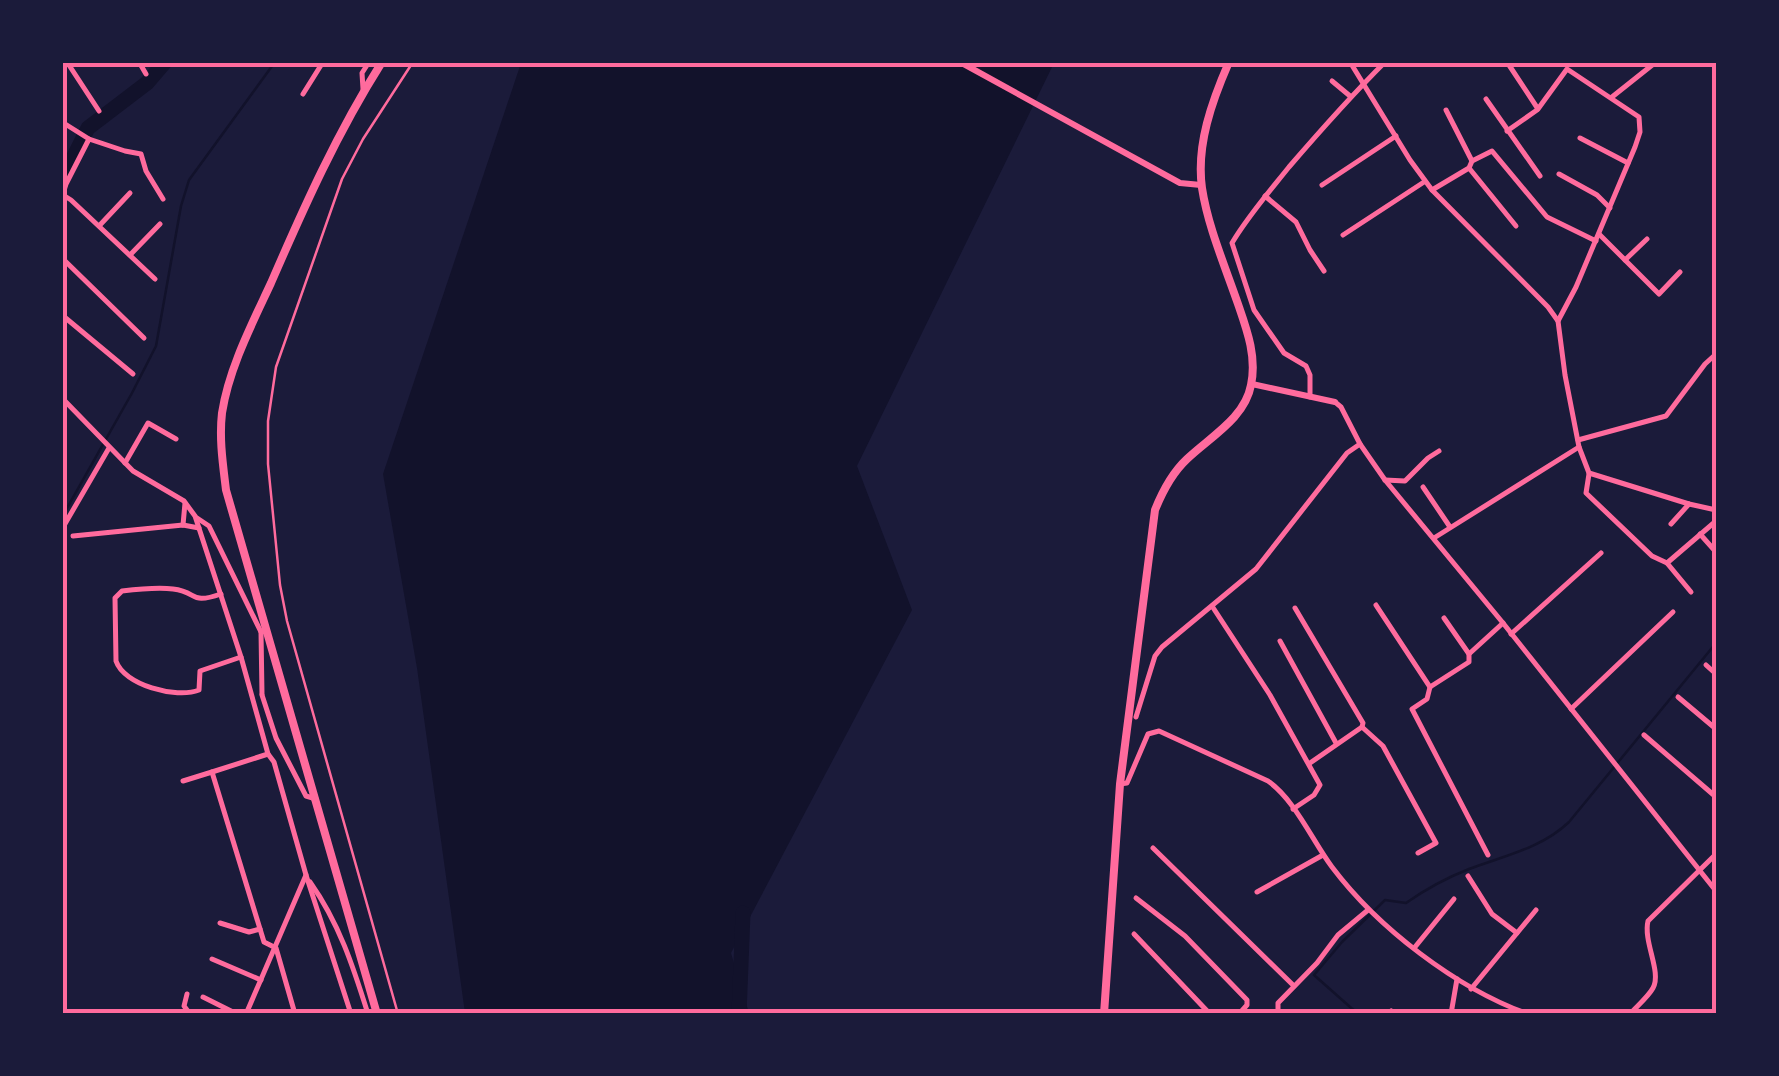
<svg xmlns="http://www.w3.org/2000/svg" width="1779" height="1076" font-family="'Work Sans',sans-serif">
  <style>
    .water { fill: #12122b }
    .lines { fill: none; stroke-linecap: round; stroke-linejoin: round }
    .stream { stroke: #12122b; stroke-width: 2.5 }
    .river { stroke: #12122b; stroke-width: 15 }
    .path { stroke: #ff6b9d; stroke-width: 2.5 }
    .minor { stroke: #ff6b9d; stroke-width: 5 }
    .tertiary { stroke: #ff6b9d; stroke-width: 6 }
    .secondary { stroke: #ff6b9d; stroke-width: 8 }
    .neatline { fill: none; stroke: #ff6b9d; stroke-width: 4 }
  </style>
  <rect width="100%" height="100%" fill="#1b1b3a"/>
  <path class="water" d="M521,63H1054L857,466L912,610L731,953L749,1013H465L417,668L383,474Z"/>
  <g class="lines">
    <g class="stream">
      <path d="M62,517L132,393L156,346L181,206L189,180L275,62"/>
      <path d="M1358,1014L1314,975L1342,942L1385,900L1406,903C1426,889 1446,878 1469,869C1504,856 1542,848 1569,822L1716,643"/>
    </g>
    <g class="river">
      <path d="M62,180L88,128L147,83L165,62"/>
      <path d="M739,1014L743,913"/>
    </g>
    <path class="path" d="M398,1014L287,621L280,585L268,464V421L276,367L342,179L363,139L413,62"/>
    <g class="minor">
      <path d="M67,62L99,111"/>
      <path d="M139,62L146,74"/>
      <path d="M1350,62L1410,160L1432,190L1548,307L1558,321L1565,375L1579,447L1589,473L1689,504L1716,510"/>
      <path d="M1507,62L1538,109L1567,69L1639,117L1640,132L1635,147L1576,287L1558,321"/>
      <path d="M1332,81L1350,96"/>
      <path d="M363,89L362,73L369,62"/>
      <path d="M303,94L323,62"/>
      <path d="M1612,97L1656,62"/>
      <path d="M1486,99L1540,176"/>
      <path d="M1446,110L1472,161"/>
      <path d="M62,122L89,139"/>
      <path d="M1507,131L1537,110"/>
      <path d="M1580,138L1628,163"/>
      <path d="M1469,168L1516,226"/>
      <path d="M1559,174L1597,195L1610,208"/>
      <path d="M1322,185L1396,136"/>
      <path d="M1432,190L1469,168L1472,161L1492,151L1547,217L1596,241"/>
      <path d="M63,195L71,200L155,279"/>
      <path d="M1265,196L1296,222L1310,250L1324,271"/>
      <path d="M62,197L66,184L89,139L125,151L141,154L146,171L163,199"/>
      <path d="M99,226L130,193"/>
      <path d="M1599,234L1659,294L1680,272"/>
      <path d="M1343,235L1424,182"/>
      <path d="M130,255L160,224"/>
      <path d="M62,258L144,338"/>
      <path d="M1625,260L1647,239"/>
      <path d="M62,315L133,374"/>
      <path d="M1310,397V375L1306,366L1284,353L1254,310L1232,243C1248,216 1269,192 1289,167C1320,131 1351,96 1385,62"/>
      <path d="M62,398L133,471L184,501L195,516L241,657L268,754L274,762L306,875L351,1014"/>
      <path d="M1335,402L1341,407L1360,444L1385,480L1503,623L1716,891"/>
      <path d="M1578,440L1666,416L1705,364L1716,354"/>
      <path d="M125,463L148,423L176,439"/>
      <path d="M1589,474L1586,493L1652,556L1667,563"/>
      <path d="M1385,480L1405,481L1428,458L1439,451"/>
      <path d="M1423,487L1450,527"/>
      <path d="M197,518L209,526L261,632L267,631"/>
      <path d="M1671,524L1689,504"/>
      <path d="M183,525L185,503"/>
      <path d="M62,529L109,448"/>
      <path d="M1700,534L1716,552"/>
      <path d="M73,536L183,525L199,528"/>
      <path d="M1434,538L1579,447"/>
      <path d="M1691,592L1667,563L1716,521"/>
      <path d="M221,594C189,605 199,592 173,589C156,587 139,589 122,591L115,598L116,661C124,685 176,699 199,690L200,671L241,657"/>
      <path d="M1376,605L1430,687"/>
      <path d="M1212,606L1270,695L1320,785L1314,795L1293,809"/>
      <path d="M1295,608L1363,723L1362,727L1310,763"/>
      <path d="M1444,618L1469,654"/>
      <path d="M261,632L262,694"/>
      <path d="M1511,634L1601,553"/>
      <path d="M1280,641L1336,743"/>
      <path d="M1706,665L1716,674"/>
      <path d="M262,695L276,738L306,796L316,799"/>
      <path d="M1678,697L1716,729"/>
      <path d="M1571,709L1673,612"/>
      <path d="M1136,717L1155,656L1162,647L1256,569L1347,453L1360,444"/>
      <path d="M1362,727L1383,746L1436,843L1418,853"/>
      <path d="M1644,735L1716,797"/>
      <path d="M268,754L212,772L264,942L276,948L295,1014"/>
      <path d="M183,781L212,772"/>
      <path d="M1120,784L1127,783L1148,734L1159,731L1268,781C1295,800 1312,840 1332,867C1378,928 1456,988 1528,1014"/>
      <path d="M1153,848L1294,986"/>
      <path d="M1488,855L1412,709L1427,699L1430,687L1469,662V654L1503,623"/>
      <path d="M1468,876L1492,914L1517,933"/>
      <path d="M310,882C339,923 353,966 368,1014"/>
      <path d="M1257,892L1323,855"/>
      <path d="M1136,898L1185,936L1247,1000V1005L1239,1014"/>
      <path d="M220,923L249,932L260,929"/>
      <path d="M1134,934L1210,1014"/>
      <path d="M1415,947L1454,899"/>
      <path d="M212,959L261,980"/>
      <path d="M1471,989L1536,910"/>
      <path d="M187,994L184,1006L190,1014"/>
      <path d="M203,997L237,1014"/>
      <path d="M1391,1011L1393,1014"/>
      <path d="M246,1014L306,875"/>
      <path d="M1278,1014V1003L1317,963L1338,935L1368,910"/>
      <path d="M1451,1014L1457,979"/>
      <path d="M1630,1014C1637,1006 1648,997 1653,988C1662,972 1643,942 1648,921L1716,854"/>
    </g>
    <g class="tertiary">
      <path d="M960,62L1180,183L1201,185"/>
      <path d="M1252,384L1335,402"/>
    </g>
    <g class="secondary">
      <path d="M377,1014L226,490C223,465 219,439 222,413C229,368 252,324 271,283C304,207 337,133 382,62"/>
      <path d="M1104,1014L1120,784L1155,510C1163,490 1172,473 1187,459C1210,437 1245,418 1251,385C1257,357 1247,330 1238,304C1225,266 1208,227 1202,188C1196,145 1212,101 1229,62"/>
    </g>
  </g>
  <rect width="1779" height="1076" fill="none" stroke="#1b1b3a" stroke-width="130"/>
  <rect x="65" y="65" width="1649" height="946" class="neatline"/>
</svg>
